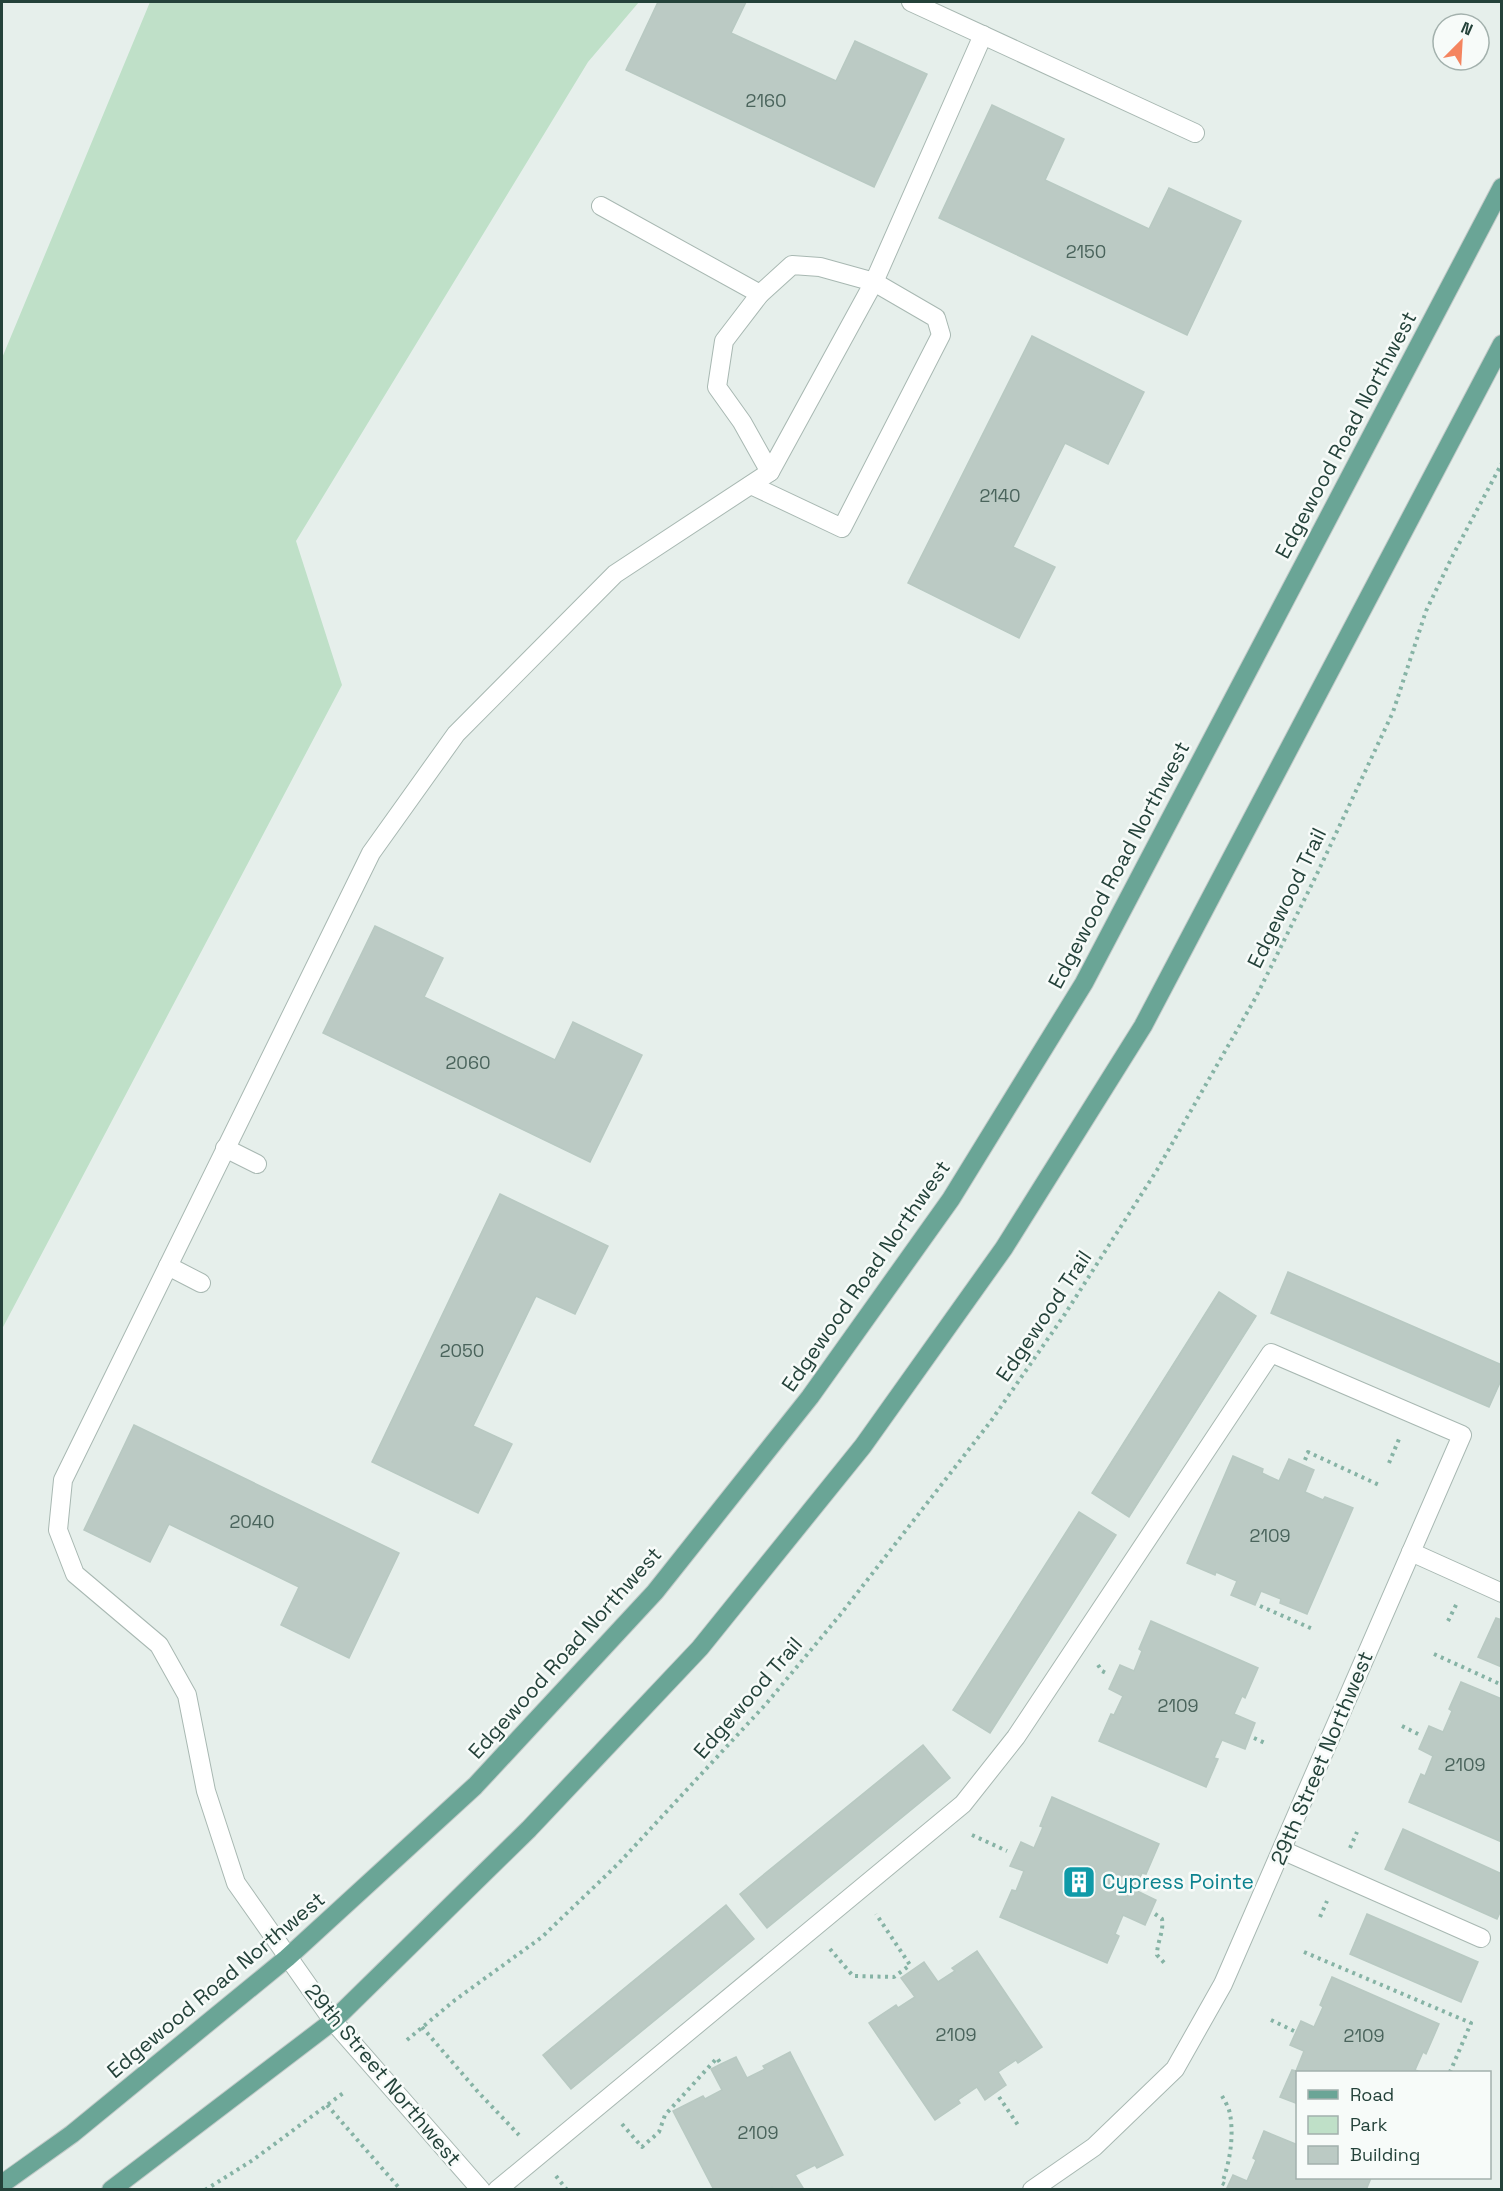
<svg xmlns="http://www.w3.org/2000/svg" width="1503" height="2191" font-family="'Space Grotesk',sans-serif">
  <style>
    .green { fill: #bfe0c8 }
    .building { fill: #bbcac4; stroke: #b8c9c2; stroke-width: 1.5 }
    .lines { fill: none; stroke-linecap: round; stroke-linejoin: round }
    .minor-casing { stroke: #a8b8b2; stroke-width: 20 }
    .major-casing { stroke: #c2cac8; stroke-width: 20 }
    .path { stroke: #86b3a5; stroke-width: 4; stroke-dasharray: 3 4.5; stroke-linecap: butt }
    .minor { stroke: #fff; stroke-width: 18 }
    .major { stroke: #6aa596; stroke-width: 18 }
    .labels { text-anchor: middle; stroke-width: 5; stroke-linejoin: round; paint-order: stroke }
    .number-label { font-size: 18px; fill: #4a645c }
    .street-label { font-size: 21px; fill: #24423a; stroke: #f7fbf9 }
    .culture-label { font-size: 21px; fill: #0d838f; stroke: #f7fbf9; text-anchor: start }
  </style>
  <rect width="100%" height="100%" fill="#e6efeb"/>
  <path class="green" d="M150,2H639L588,62L296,541L342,685L2,1329V358Z"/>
  <g class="building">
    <path d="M658,2H746L731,33L836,81L855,41L927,74L874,187L626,70Z"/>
    <path d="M992,105L1064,139L1045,180L1149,229L1169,188L1241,221L1187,335L939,218Z"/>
    <path d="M1032,336L1144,392L1108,464L1065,443L1013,547L1055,567L1019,638L908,583Z"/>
    <path d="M375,926L443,958L424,997L555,1060L573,1022L642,1055L590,1162L323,1033Z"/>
    <path d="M500,1194L608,1246L575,1314L536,1296L473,1426L512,1444L478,1513L372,1462Z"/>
    <path d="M1288,1272L1502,1365V1378L1489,1407L1271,1313Z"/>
    <path d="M1219,1292L1256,1316L1129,1517L1092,1493Z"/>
    <path d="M134,1425L399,1553L349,1658L281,1625L299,1587L169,1524L150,1562L84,1530Z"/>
    <path d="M1233,1456L1263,1469L1262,1473L1279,1481L1289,1459L1314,1470L1305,1492L1323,1500L1325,1497L1353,1508L1307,1614L1280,1603L1281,1599L1261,1591L1255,1605L1231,1595L1237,1581L1216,1572L1215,1575L1187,1563Z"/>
    <path d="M1079,1512L1116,1535L990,1733L953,1710Z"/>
    <path d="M1496,1618L1502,1620V1667L1478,1657Z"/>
    <path d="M1151,1621L1258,1668L1245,1698L1242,1696L1234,1714L1255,1723L1245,1749L1222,1740L1214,1758L1218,1759L1206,1787L1099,1741L1111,1714L1114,1715L1123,1696L1109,1689L1120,1665L1134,1671L1142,1651L1139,1649Z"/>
    <path d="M1461,1682L1502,1699V1842L1409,1802L1421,1774L1425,1776L1433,1756L1419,1749L1429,1726L1443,1732L1452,1711L1449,1709Z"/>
    <path d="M923,1745L950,1778L767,1928L740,1894Z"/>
    <path d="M1052,1797L1159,1844L1146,1874L1142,1873L1135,1890L1156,1900L1145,1925L1123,1915L1115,1934L1119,1936L1107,1963L1000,1917L1012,1890L1016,1891L1024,1871L1010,1866L1021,1842L1034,1848L1043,1827L1040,1826Z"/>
    <path d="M1403,1829L1502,1874V1908L1497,1919L1385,1869Z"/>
    <path d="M726,1905L754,1939L571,2089L543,2055Z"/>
    <path d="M1367,1914L1478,1962L1461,2002L1350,1954Z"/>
    <path d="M977,1951L1042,2047L1018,2063L1016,2060L998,2072L1006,2085L985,2100L977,2087L958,2100L960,2103L935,2120L869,2023L896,2005L898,2008L915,1997L901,1978L924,1962L938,1982L955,1971L952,1968Z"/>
    <path d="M1332,1977L1439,2024L1426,2054L1423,2052L1415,2070L1421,2072H1298V2104L1280,2097L1292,2070L1296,2071L1304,2051L1290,2045L1301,2021L1314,2027L1323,2007L1320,2005Z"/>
    <path d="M790,2052L843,2155L817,2168L815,2165L795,2175L803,2188L801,2190H774L772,2187L768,2190H714L673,2111L703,2096L705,2099L722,2090L711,2069L721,2064L736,2057L747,2078L765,2069L763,2066Z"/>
    <path d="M1264,2131L1298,2145V2178H1371L1366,2190H1226L1233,2175L1247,2181L1256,2160L1253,2158Z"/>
  </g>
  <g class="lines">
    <defs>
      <g id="minor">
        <path d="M911,2L1195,133"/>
        <path d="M601,206L760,294L792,265L820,267L874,282L936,318L941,335L842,528L751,485"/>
        <path d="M760,294L724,341L717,387L742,422L770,472"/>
        <path d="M225,1148L257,1164"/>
        <path d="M168,1266L201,1283"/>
        <path d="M1411,1552L1502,1593"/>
        <path d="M1282,1850L1481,1938"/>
        <path d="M481,2190L333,2021L236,1883L206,1791L187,1695L159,1645L75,1574L58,1530L63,1480L371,853L456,734L615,574L770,472L874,282L983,35"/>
        <path d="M497,2190L963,1804L1016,1737L1271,1353L1462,1435L1223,1984L1175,2069L1094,2147L1032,2190"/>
      </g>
      <g id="major">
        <path d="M2,2184L72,2134L287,1958L475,1786L655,1592L810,1397L951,1199L1084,983L1502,187"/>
        <path d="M111,2190L333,2021L529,1829L700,1648L863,1446L1004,1248L1143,1026L1502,344"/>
      </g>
    </defs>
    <use href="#minor" class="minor-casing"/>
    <use href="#major" class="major-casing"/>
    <g class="path">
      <path d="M1305,1460L1308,1452L1379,1485"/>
      <path d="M1389,1463L1399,1439"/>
      <path d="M1260,1606L1315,1630"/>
      <path d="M1448,1621L1457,1603"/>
      <path d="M1434,1654L1502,1685"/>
      <path d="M1098,1665L1102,1671L1108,1674"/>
      <path d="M1402,1726L1420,1735"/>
      <path d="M1254,1738L1265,1743"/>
      <path d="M972,1835L1007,1851"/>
      <path d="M1350,1848L1357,1832"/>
      <path d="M1155,1914L1162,1919C1164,1932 1157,1942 1157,1955L1167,1966"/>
      <path d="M1320,1917L1327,1901"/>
      <path d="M830,1949L853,1976L894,1977L910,1965L876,1914"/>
      <path d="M1304,1952L1471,2023L1450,2072"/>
      <path d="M1271,2020L1294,2031"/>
      <path d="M422,2027L479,2093L519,2135"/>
      <path d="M407,2040L455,2000L542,1937L619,1863L766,1704L840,1615L991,1421L1065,1314L1157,1170L1256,997L1316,876L1393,712L1426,611L1453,555L1502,463"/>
      <path d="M1222,2096C1225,2101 1229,2108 1230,2114C1234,2136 1230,2162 1222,2183L1226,2185"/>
      <path d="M999,2097L1020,2128"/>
      <path d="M327,2105L401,2190"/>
      <path d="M622,2124L642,2147L659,2132L665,2115L717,2058L721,2064"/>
      <path d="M556,2176L567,2190"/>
      <path d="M205,2190L253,2160L346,2091"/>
    </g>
    <use href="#minor" class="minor"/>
    <use href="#major" class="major"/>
  </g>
  <defs>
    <symbol id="building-square" viewBox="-11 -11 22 22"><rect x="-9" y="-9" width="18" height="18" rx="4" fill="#0f9aa8" stroke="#f7fbf9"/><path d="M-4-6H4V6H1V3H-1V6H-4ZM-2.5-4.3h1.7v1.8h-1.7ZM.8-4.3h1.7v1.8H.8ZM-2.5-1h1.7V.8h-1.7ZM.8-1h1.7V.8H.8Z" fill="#fff"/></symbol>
  </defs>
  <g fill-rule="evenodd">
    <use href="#building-square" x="1060" y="1863" width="38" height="38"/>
  </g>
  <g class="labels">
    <g class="number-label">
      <text x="766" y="107">2160</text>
      <text x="1086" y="258">2150</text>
      <text x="1000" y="502">2140</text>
      <text x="468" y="1069">2060</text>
      <text x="462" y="1357">2050</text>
      <text x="252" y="1528">2040</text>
      <text x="1270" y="1542">2109</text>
      <text x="1178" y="1712">2109</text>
      <text x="1465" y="1771">2109</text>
      <text x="956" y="2041">2109</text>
      <text x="1364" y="2042">2109</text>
      <text x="758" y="2139">2109</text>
    </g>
    <g class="street-label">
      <text transform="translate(1346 435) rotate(-62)" y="7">Edgewood Road Northwest</text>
      <text transform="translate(1119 865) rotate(-62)" y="7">Edgewood Road Northwest</text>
      <text transform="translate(1287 898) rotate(-64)" y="7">Edgewood Trail</text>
      <text transform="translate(866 1276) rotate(-55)" y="7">Edgewood Road Northwest</text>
      <text transform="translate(1044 1316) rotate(-56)" y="7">Edgewood Trail</text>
      <text transform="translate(565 1653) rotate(-48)" y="7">Edgewood Road Northwest</text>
      <text transform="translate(748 1698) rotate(-49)" y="7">Edgewood Trail</text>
      <text transform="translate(1322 1758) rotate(-67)" y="7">29th Street Northwest</text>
      <text transform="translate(216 1985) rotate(-40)" y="7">Edgewood Road Northwest</text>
      <text transform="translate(383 2075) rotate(50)" y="7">29th Street Northwest</text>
    </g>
    <g class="culture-label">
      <text x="1102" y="1889">Cypress Pointe</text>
    </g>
  </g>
  <rect width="1503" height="2191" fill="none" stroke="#24423a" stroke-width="6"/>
  <rect x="1296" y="2071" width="195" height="108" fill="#f7fbf9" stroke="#a3b1ad" stroke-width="1.5"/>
  <rect x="1308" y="2090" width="30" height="9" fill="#6aa596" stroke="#a3b1ad" stroke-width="1.5"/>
  <text x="1350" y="2101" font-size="18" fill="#24423a">Road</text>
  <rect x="1308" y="2116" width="30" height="18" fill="#bfe0c8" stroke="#a3b1ad" stroke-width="1.5"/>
  <text x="1350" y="2131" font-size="18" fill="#24423a">Park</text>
  <rect x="1308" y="2146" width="30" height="18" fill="#bbcac4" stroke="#a3b1ad" stroke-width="1.5"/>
  <text x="1350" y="2161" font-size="18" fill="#24423a">Building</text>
  <g transform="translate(1461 42) rotate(24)"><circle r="28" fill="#f7fbf9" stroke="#a3b1ad" stroke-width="1.5"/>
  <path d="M0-4.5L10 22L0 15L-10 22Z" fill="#f4845f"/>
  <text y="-9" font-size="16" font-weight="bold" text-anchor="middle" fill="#24423a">N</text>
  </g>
</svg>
